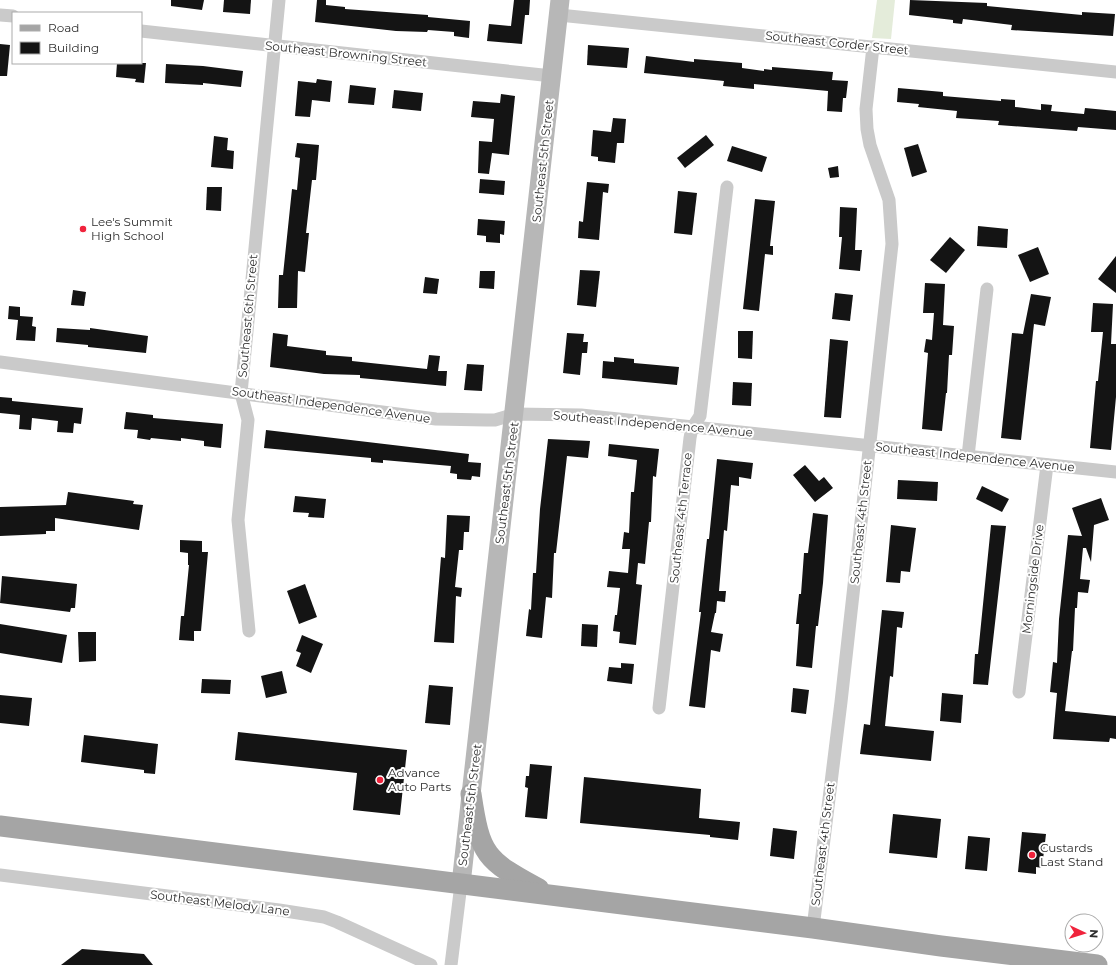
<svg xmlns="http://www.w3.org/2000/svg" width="1116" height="965" font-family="Montserrat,sans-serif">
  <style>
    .green { fill: #e4ecda }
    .building { fill: #141414 }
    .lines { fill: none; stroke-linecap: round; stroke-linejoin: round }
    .street { stroke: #cacaca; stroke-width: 13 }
    .secondary { stroke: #b7b7b7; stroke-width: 19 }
    .primary { stroke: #a5a5a5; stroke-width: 21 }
    .poi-dot { fill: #f0233c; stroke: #fff; stroke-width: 1.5 }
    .labels { text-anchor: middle; stroke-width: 4; stroke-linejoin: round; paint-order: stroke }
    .street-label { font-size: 12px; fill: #2d2d2d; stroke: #fff }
    .poi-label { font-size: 12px; fill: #2d2d2d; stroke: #fff; text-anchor: start }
  </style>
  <rect width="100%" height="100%" fill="#fff"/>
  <path class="green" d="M877,0H895L891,39L872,38Z"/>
  <g class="building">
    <path d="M171,0H204L202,10L171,6Z"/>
    <path d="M224,0H251L250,14L223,12Z"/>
    <path d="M317,0H326V5L345,7V9L428,15V17L470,21L469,38L454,36V32L428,30L427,32L396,31L315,22Z"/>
    <path d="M514,0H530L529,15H525L522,44L487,41L489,24L511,26Z"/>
    <path d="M910,0L987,3V6L1082,15V12L1115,14L1113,36L1011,30L1012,25L963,19L962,24L953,23V20L909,15Z"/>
    <path d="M0,44L10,45L7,76H0Z"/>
    <path d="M588,45L629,48L627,68L587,65Z"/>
    <path d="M646,56L694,62V59L742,63V68L764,71V69L772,70V67L833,72L832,80L848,81L846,98H843L842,112L827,111L828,91L754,84V89L723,86L724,81L644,73Z"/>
    <path d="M117,63H146L144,83L135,82L136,79L116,77Z"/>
    <path d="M166,64L203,66L243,71L241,87L203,83V85L165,83Z"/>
    <path d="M317,79L332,81L330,102L312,100L310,117L295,116L298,81L316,83Z"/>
    <path d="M350,85L376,88L374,105L348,103Z"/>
    <path d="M898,88L943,92V96L1001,101V99L1015,100V107L1041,110V104L1052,105L1051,111L1084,114L1085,108L1116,111V130L1078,127L1077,131L998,125L999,121L956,118L957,111L918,107L919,104L897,102Z"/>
    <path d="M394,90L423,93L421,111L392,108Z"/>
    <path d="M501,94L515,96L509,155L492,153L489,174L478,173L479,141L492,142L494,119L471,117L473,101L500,103Z"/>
    <path d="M613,118L626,119L624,143H617L615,163L598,161V157L591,156L593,130L611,132Z"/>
    <path d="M706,135L714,145L685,168L677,158Z"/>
    <path d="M214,136L228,138L227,150L234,151L233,169L211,167Z"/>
    <path d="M297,143L319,145L316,180H312L306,233H309L305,272L298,271L297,308H278L279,275H283L292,189L297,190L300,158L295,157Z"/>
    <path d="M918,144L927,172L912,177L904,148Z"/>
    <path d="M732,146L767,157L762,172L727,161Z"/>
    <path d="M838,166L839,177L830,178L828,168Z"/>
    <path d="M480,179L505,181L504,195L479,193Z"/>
    <path d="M587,182L609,184L608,193L603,192L599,240L578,238L579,221L583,222Z"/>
    <path d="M207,187H222L221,211L206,210Z"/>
    <path d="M678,191L697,193L692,235L674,233Z"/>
    <path d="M755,199L775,201L770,246H773V255L765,254L759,311L743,309Z"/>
    <path d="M840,207L857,208L855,250H862L860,271L839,269L842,237H839Z"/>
    <path d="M478,219L505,221L504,235L500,234V243L486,242V236L477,235Z"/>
    <path d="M978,226L1008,229L1007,248L977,246Z"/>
    <path d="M950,237L965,250L946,273L930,260Z"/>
    <path d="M1038,247L1049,274L1030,282L1018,255Z"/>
    <path d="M1116,256V293L1098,279Z"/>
    <path d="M580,270L600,271L596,307L577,305Z"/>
    <path d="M480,271H495L494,289L479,288Z"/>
    <path d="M425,277L439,279L437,294L423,293Z"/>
    <path d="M925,283L945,284L943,325L954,326L952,355H949L947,393H946L942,431L922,429L928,353L924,352L926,339L932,340L934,313H923Z"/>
    <path d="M73,290L86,292L84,306L71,305Z"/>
    <path d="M835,293L853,295L850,321L832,319Z"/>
    <path d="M1031,294L1051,297L1045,326L1034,324L1021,440L1001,438L1012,333L1023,334Z"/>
    <path d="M1093,303L1113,304L1111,344H1116V397L1111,450L1090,448L1096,381H1098L1103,332H1091Z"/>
    <path d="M9,306L20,307V316L33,317L32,326L36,327L35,341L16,340L18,320L8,319Z"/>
    <path d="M57,328L90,330V328L148,336L146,353L88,347V345L56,342Z"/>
    <path d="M738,331H753L752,359L738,358Z"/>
    <path d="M273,333L288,335L287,346L326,351V355L352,357V361L427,369L429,355L440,356L438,371H447L446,386L360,378V375L324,374L270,367Z"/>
    <path d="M567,333L584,334L583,342H588L587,353H582L580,375L563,373Z"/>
    <path d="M830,339L848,341L841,418L824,417Z"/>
    <path d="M614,357L634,359V363L679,367L677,385L602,378L603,361L614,362Z"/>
    <path d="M467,364L484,365L482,391L464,390Z"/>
    <path d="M733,382L752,383L751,406L732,405Z"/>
    <path d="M0,397L12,398V401L83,408L81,424L74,423L73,433L57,432L58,421L32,418L31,430L19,429L20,415L0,413Z"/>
    <path d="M126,412L153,415V418L223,424L221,448L204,446V441L181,438V441L151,438L150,440L137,438L138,430L124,429Z"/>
    <path d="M266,430L469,454L468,462L481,463L480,477L472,476L471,480L457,479V474L450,473L451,466L383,460V463L371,462V458L264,448Z"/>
    <path d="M548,439L590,441L588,458L567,456L556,553H554L552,598L546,597L542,638L526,636L529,609L531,610L533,573H536L540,509Z"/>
    <path d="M609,444L659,449L656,477L653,476L651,522H649L645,564L638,563L636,584L642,585L636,645L619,643L620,632L613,631L615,615H617L620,588L607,587L609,571L628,573L630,549H622L624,532L629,533L631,492H634L637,460L608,456Z"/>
    <path d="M717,459L753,463L751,479L739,477V486L731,485L727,531L724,530L719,591H726L725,602L717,601L716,613H715L711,632L723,634L720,652L711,650L705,708L689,706L701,612H699L707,539H709Z"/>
    <path d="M805,465L819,481L824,477L833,488L815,502L793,475Z"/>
    <path d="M898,480L938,482L937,501L897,499Z"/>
    <path d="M982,486L1009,499L1002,512L976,499Z"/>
    <path d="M68,492L134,501L133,504L143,505L139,530L55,518V531H46V534L0,536V507L66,505Z"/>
    <path d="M295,496L326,499L324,518L308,517L309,513L293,512Z"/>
    <path d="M1101,498L1109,520L1094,525L1091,562L1086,548H1083L1080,579L1090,580L1088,593L1078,592L1077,608H1075L1073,651H1072L1065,711L1116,716V739L1110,738L1109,742L1053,739L1057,693L1050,692L1053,662L1057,663L1059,619L1068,535L1082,536L1072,508Z"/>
    <path d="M813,513L828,515L823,583L818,626H816L812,668L796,666L799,624H796L799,594H801L804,553H808Z"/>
    <path d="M447,515L470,516L469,532H464L463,550H459L455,587L462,588L461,597L456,596L454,643L434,642L441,557L445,558Z"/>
    <path d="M891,525L916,528L910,572L901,571L900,583L886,582Z"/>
    <path d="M991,525L1006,526L988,685L973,684L975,654H978Z"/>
    <path d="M180,540L202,541V552H208L201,631H194V641L179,640L181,616H184L189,565H188V553L180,552Z"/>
    <path d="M2,576L77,584L75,608H71L70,612L0,603Z"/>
    <path d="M305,584L317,617L299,624L287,591Z"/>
    <path d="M882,610L904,612L902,628L897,627L893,677L890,676L885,726L934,731L931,761L860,754L864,724L870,725Z"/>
    <path d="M0,624L67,635L62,663L0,653Z"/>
    <path d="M582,624L598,625L597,647L581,646Z"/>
    <path d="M78,632H96V661L79,662Z"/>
    <path d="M302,635L323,644L311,673L296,666L301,653L296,651Z"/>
    <path d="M621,663L634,664L632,684L607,681L609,667L621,668Z"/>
    <path d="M282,671L287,693L266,698L261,676Z"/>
    <path d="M202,679L231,680L230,694L201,693Z"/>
    <path d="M429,685L453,687L450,725L425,723Z"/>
    <path d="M793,688L809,690L806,714L791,712Z"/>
    <path d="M942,693L963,695L961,723L940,721Z"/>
    <path d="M0,695L32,698L29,726L0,723Z"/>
    <path d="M238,732L407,750L400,815L353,810L357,773L235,760Z"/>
    <path d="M84,735L158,744L155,774L144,773V770L81,762Z"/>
    <path d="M530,764L552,766L547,819L525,817L528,788L525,787L526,776H529Z"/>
    <path d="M584,777L701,789L699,818L740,822L738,840L710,837V835L580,823Z"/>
    <path d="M893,814L941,819L937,858L889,853Z"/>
    <path d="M773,828L797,831L794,859L770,856Z"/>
    <path d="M1022,832L1046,834L1042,868L1036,867V874L1018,872Z"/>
    <path d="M968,836L990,838L987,871L965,869Z"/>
    <path d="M82,949L144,954L153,965H61Z"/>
  </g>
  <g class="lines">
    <g class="street">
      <path d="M0,15L13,16"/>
      <path d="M559,15L1116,72"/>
      <path d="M141,31L552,76"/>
      <path d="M0,362L436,419L486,420H495L515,414L581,415L1116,472"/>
      <path d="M968,456L987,289"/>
      <path d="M249,631L238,520L248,420L241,393L279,0"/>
      <path d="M1019,692L1047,465"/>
      <path d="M659,708L690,438L692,428L700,416L727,187"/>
      <path d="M0,875L279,910L324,917L337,922L431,965"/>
      <path d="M813,928L841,702L892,244L889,200L870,145L867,129L866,109L873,47"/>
      <path d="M451,965L461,884"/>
    </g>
    <path class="secondary" d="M461,884L560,0"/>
    <g class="primary">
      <path d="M471,794C480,855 485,860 539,889"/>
      <path d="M0,826L813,928L941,946L1097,965"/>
    </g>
  </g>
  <g class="poi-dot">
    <circle cx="83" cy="229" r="4"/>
    <circle cx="380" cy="780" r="4"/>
    <circle cx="1032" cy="855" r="4"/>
  </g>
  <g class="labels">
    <g class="street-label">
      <text transform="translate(837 43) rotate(6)" y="4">Southeast Corder Street</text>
      <text transform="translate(346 54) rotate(6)" y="4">Southeast Browning Street</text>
      <text transform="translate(543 161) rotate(-84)" y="4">Southeast 5th Street</text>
      <text transform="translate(248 316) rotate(-85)" y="4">Southeast 6th Street</text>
      <text transform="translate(331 405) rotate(8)" y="4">Southeast Independence Avenue</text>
      <text transform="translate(653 424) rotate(5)" y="4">Southeast Independence Avenue</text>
      <text transform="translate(975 457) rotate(6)" y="4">Southeast Independence Avenue</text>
      <text transform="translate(507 483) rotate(-83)" y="4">Southeast 5th Street</text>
      <text transform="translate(681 518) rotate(-84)" y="4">Southeast 4th Terrace</text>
      <text transform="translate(861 522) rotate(-84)" y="4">Southeast 4th Street</text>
      <text transform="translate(1033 579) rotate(-83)" y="4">Morningside Drive</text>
      <text transform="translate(470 805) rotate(-83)" y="4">Southeast 5th Street</text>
      <text transform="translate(823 844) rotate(-83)" y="4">Southeast 4th Street</text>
      <text transform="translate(220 903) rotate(7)" y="4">Southeast Melody Lane</text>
    </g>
    <g class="poi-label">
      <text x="91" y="226">Lee's Summit<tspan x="91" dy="14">High School</tspan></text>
      <text x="388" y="777">Advance<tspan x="388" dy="14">Auto Parts</tspan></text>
      <text x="1040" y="852">Custards<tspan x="1040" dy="14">Last Stand</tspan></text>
    </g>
  </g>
  <rect x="12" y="12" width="130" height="52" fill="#ffffff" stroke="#ababab"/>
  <rect x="20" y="25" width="20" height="6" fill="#a5a5a5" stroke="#ababab"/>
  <text x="48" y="32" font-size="12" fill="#2d2d2d">Road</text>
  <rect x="20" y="42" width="20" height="12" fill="#141414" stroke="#ababab"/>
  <text x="48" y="52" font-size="12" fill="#2d2d2d">Building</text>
  <g transform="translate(1084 933) rotate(94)"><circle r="19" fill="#ffffff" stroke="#ababab"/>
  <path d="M0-3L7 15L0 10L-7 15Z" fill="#f0233c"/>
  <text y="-6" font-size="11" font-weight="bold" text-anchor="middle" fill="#2d2d2d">N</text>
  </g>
</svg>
